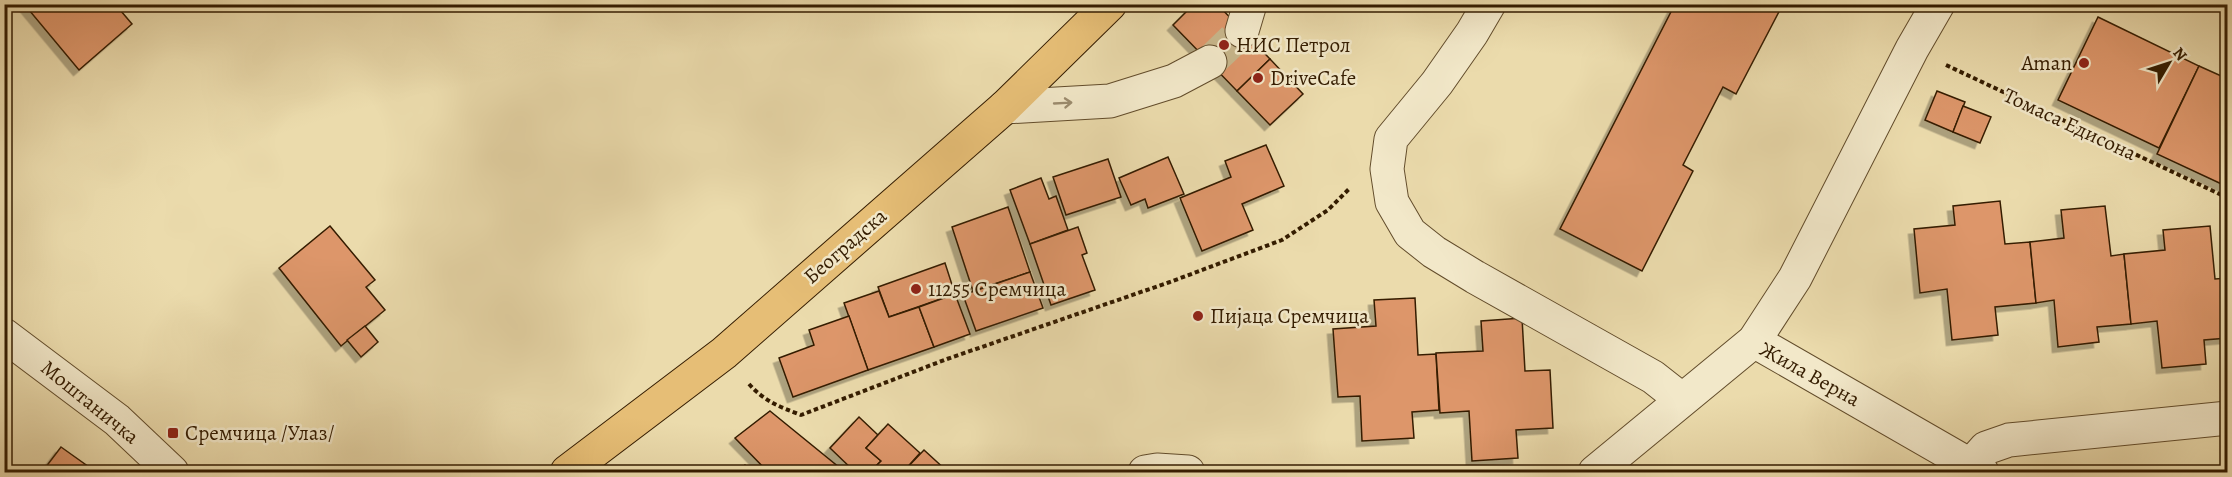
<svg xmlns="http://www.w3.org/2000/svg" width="2232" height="477" font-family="Alegreya,serif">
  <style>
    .building { fill: #dd966b; stroke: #341c00; stroke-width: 1.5; filter: url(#shadow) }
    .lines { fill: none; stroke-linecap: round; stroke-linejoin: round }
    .minor-tunnel { stroke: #c6b58a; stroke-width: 33; stroke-dasharray: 33 16; stroke-linecap: butt }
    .minor-casing { stroke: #624c2b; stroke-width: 35 }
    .major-casing { stroke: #341c00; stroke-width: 35 }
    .path { stroke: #341c00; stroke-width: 4; stroke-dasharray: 4.5 3; stroke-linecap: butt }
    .minor { stroke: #f2e8c9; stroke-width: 33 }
    .major { stroke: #e6be76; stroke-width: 33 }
    .oneway { stroke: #9c8c6f }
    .poi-dot { fill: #8f2418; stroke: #f2e8c9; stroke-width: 2 }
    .labels { text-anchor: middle; stroke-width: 5; stroke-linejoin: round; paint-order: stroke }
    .poi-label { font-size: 21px; fill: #341c00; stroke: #f2e8c9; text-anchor: start }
    .street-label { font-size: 21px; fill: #341c00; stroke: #f2e8c9 }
  </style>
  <defs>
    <filter id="shadow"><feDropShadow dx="-5.5" dy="5.5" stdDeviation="0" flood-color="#0004"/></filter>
  </defs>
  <rect width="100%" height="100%" fill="#ebdbac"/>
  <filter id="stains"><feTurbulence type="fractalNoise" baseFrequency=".00333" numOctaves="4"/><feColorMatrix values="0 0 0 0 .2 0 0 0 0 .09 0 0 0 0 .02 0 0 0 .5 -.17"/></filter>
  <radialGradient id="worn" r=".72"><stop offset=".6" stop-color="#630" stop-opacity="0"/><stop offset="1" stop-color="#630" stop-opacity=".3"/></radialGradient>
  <g class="building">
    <path d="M24,4H115L132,24L79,70Z"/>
    <path d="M1194,4H1217L1270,59L1237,91L1173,25Z"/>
    <path d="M1675,4H1783L1736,94L1723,87L1683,165L1693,171L1642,271L1560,229Z"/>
    <path d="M2098,17L2199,66L2159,148L2058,100Z"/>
    <path d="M1270,59L1303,94L1270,125L1237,91Z"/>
    <path d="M2199,66L2228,79V187L2157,154Z"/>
    <path d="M1937,91L1965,102L1953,132L1925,120Z"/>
    <path d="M1963,106L1991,117L1980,143L1953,132Z"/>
    <path d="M1266,145L1284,186L1242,204L1253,230L1202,251L1180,198L1231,177L1225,161Z"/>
    <path d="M1168,157L1184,194L1148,208L1145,199L1131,205L1119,178Z"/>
    <path d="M1108,159L1121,197L1066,215L1053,177Z"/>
    <path d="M1041,178L1049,199L1056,196L1068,230L1030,244L1010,190Z"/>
    <path d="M2000,201L2005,244L2030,242L2036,303L1995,307L1998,335L1952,340L1947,289L1920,293L1914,229L1955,225L1953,206Z"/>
    <path d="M2105,206L2111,256L2124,254L2131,324L2097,327L2099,342L2058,347L2054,300L2036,303L2030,242L2064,238L2061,210Z"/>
    <path d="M1008,207L1030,272L973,291L952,227Z"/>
    <path d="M330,226L375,280L366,287L385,310L341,346L279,268Z"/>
    <path d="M2210,226L2215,279L2228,278V338L2204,340L2206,364L2162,368L2157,321L2131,324L2124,254L2165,250L2163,230Z"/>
    <path d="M1078,227L1087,253L1082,255L1095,290L1051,305L1030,244Z"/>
    <path d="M945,263L955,294L889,317L878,287Z"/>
    <path d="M1030,272L1043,308L976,331L963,295Z"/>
    <path d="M879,291L889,317L919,307L934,347L868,370L844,303Z"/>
    <path d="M955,294L970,334L934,347L919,307Z"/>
    <path d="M1415,298L1418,355L1436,354L1439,410L1412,412L1414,438L1362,441L1360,396L1338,397L1333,329L1376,326L1374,300Z"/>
    <path d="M849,316L868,370L793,397L779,358L814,345L809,330Z"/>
    <path d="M1522,318L1525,371L1550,370L1553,428L1516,430L1518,458L1472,461L1469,411L1440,413L1436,353L1483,351L1481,321Z"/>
    <path d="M365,326L378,342L361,357L347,340Z"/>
    <path d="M770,411L840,468L835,472H768L735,438Z"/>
    <path d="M859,417L878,435L866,448L881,461L870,472H855L830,448Z"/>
    <path d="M888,424L920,453L903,472H870L881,461L866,448Z"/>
    <path d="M61,447L96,472H42Z"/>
    <path d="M924,450L948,472H903Z"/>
    <path d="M745,465L754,472H738Z"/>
  </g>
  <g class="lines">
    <path class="minor-tunnel" d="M1210,62L1242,31"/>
    <defs>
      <g id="minor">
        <path d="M1489,4L1472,33L1437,83L1391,139L1387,169L1392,202L1410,233L1434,252L1475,277L1653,377L1681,399"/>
        <path d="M1242,31L1250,4"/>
        <path d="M1005,107L1110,101L1174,81L1210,62"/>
        <path d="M4,335L117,420L172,472"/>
        <path d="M1754,341L1982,472"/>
        <path d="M1970,466L1986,448L2009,440L2228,418"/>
        <path d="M1145,472L1157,470L1188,472"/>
        <path d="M1595,472L1754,341L1795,278L1912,49L1938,4"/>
      </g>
      <path id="major" d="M567,472L724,353L1005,107L1110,4"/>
    </defs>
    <use href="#minor" class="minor-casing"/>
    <use href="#major" class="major-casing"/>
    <g class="path">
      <path d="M1946,65L2228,198"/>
      <path d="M749,384C764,401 780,407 801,415L947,359L1170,282L1282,240L1328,210L1349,189"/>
    </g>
    <use href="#minor" class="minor"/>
    <use href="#major" class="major"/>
  </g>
  <defs><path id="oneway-shaft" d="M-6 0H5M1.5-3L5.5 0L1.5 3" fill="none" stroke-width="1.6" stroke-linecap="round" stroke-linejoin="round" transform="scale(1.5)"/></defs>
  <use class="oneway" href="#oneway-shaft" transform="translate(1063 103) rotate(-3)"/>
  <g class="poi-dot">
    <circle cx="1224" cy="45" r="6"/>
    <circle cx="2084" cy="63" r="6"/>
    <circle cx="1258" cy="78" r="6"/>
    <circle cx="916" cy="289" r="6"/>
    <circle cx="1198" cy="316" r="6"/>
    <rect x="167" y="427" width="12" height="12" rx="3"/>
  </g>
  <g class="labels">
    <g class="poi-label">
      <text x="1236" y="52">НИС Петрол</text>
      <text x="2072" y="70" text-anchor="end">Aman</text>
      <text x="1270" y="85">DriveCafe</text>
      <text x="928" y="296">11255 Сремчица</text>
      <text x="1210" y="323">Пијаца Сремчица</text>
      <text x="185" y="440">Сремчица /Улаз/</text>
    </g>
    <g class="street-label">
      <text transform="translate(2070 124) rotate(25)" y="7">Томаса Едисона</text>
      <text transform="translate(845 246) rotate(-41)" y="7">Београдска</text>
      <text transform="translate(1810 374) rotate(29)" y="7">Жила Верна</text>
      <text transform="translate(90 402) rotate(39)" y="7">Моштаничка</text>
    </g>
  </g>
  <rect width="2232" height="477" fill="none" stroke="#ebdbac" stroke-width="24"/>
  <rect x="6" y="6" width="2220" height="465" fill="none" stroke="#341c00" stroke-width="3"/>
  <rect x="12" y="12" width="2208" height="453" fill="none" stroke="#341c00" stroke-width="1.5"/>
  <g transform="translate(2169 63) rotate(51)" stroke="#f2e8c9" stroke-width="4.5" paint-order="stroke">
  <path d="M0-4.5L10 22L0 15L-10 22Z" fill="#341c00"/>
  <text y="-9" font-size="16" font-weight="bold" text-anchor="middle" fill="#341c00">N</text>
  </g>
  <rect width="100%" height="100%" filter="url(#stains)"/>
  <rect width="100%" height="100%" fill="url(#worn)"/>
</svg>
